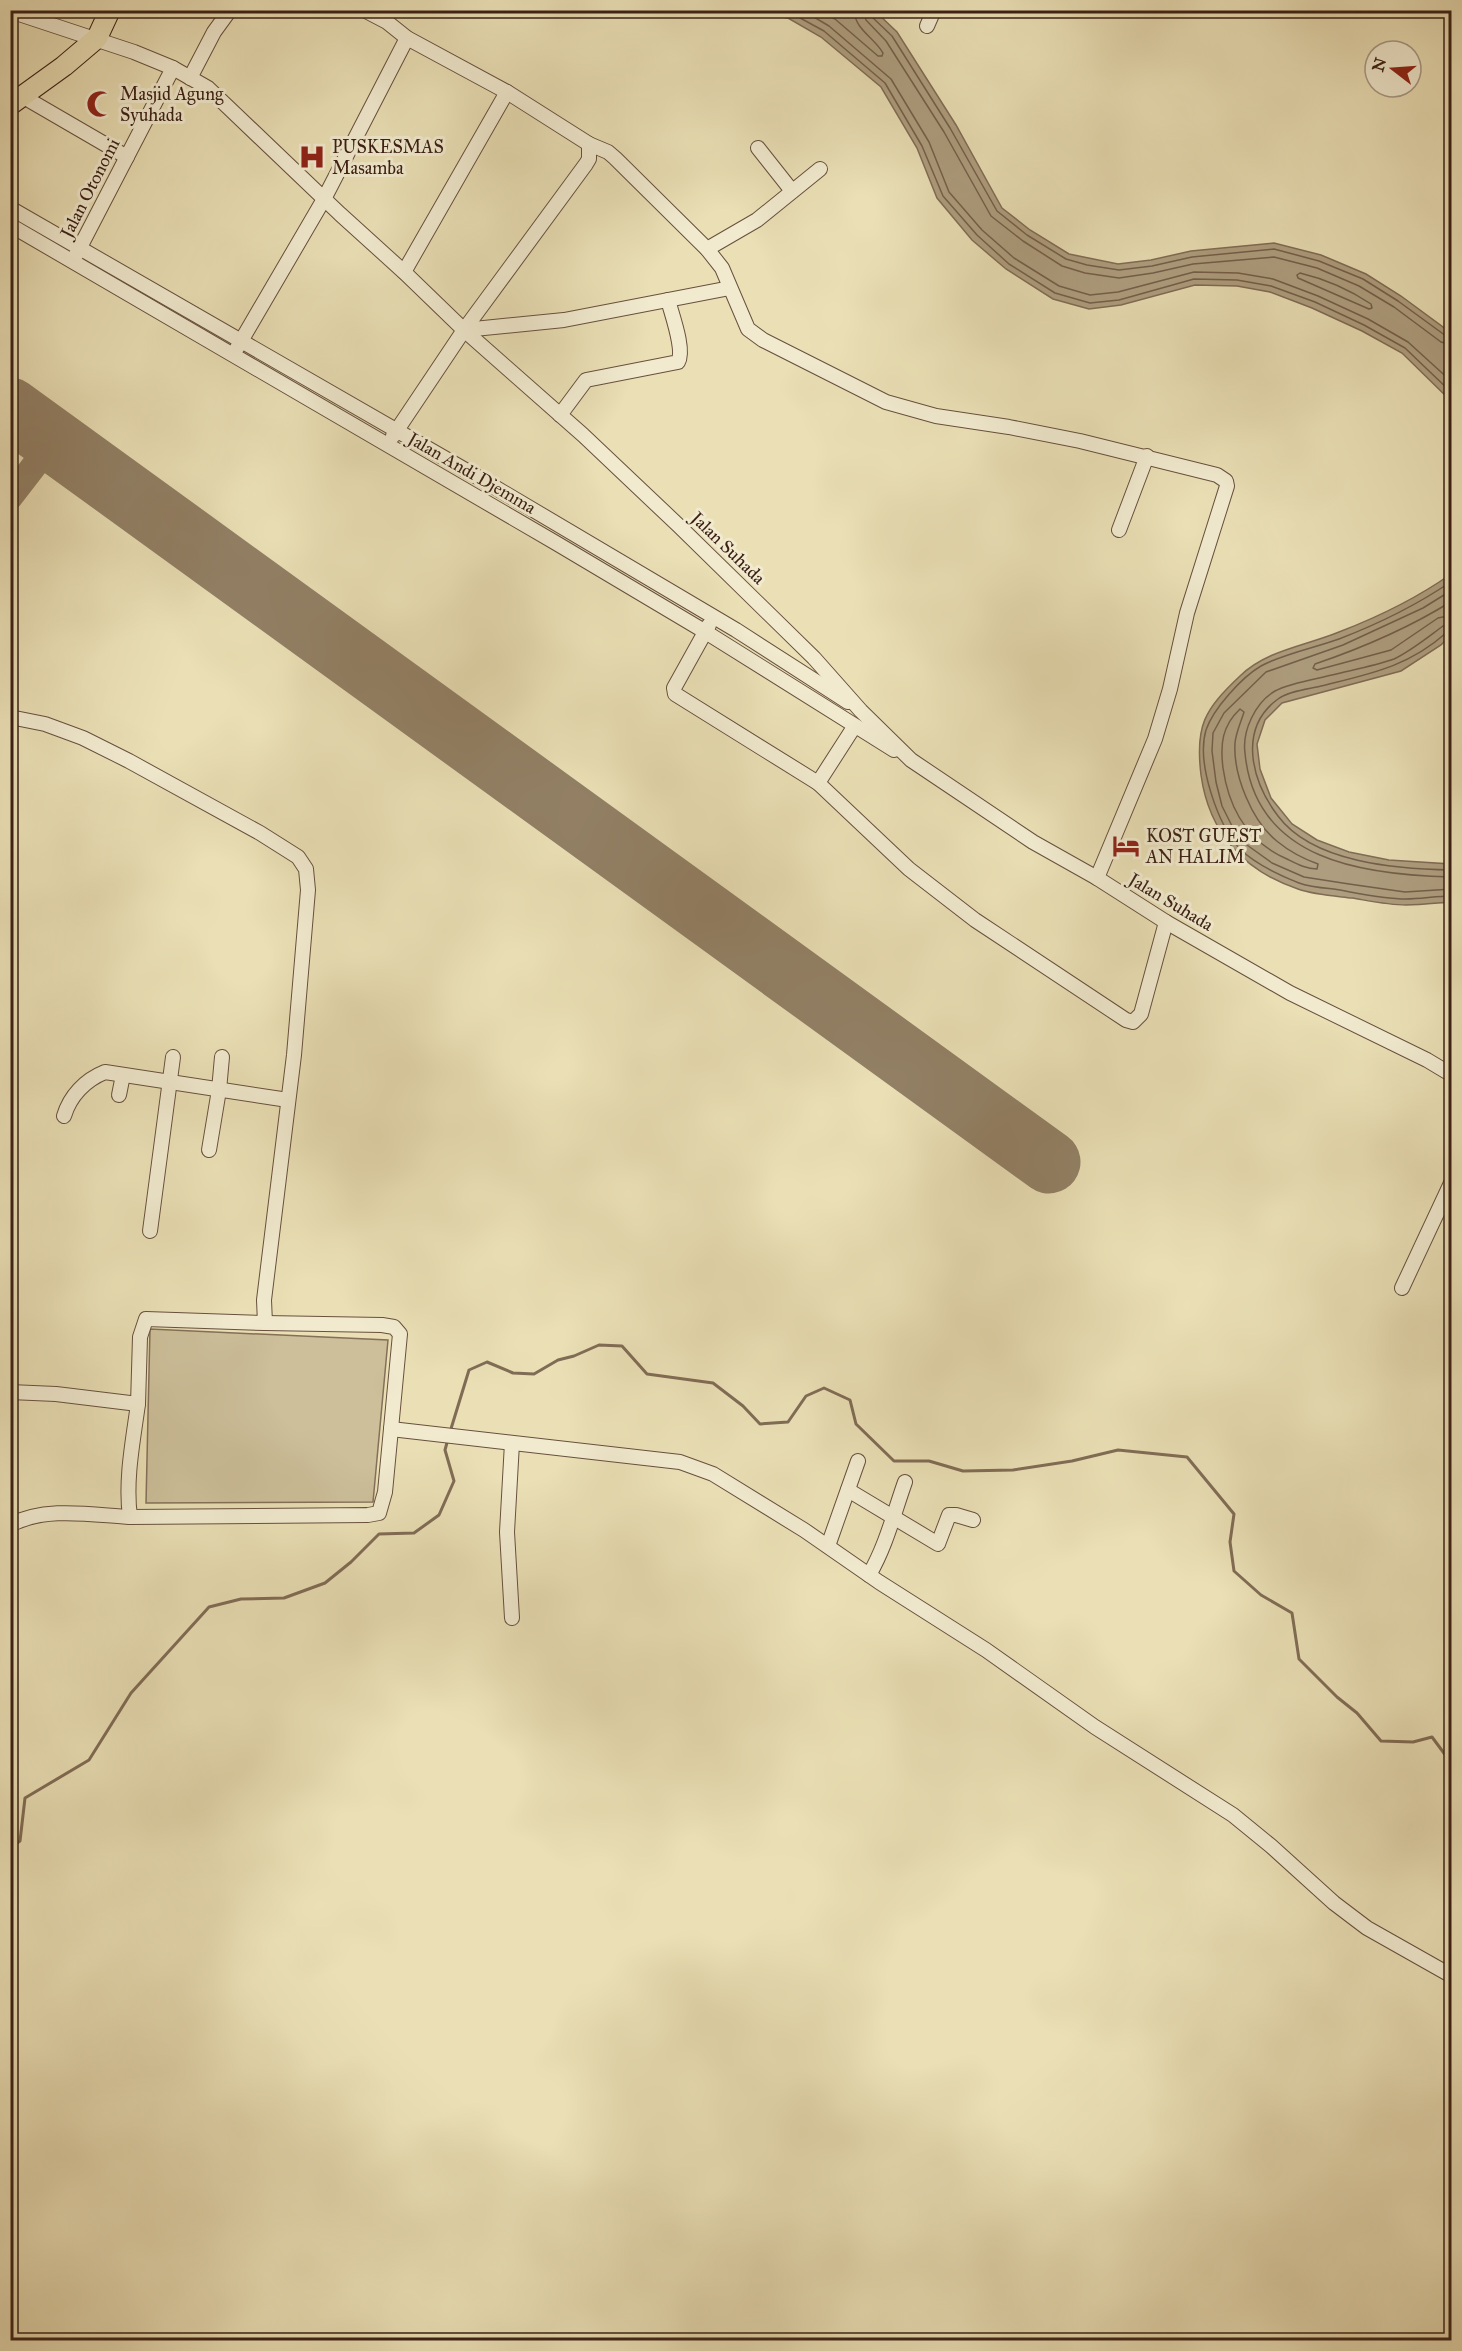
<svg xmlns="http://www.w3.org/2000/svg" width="1462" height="2351" font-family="'IM FELL Great Primer',serif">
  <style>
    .green { fill: #ccbf9a; stroke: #847058; stroke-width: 1.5 }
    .water { fill: #ae9e7f; stroke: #806c55; stroke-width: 1.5 }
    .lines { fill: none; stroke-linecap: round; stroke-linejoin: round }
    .shore { stroke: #745f4a; stroke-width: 1.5 }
    .stream { stroke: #806c55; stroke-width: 3 }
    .taxiway { stroke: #928065; stroke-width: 26 }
    .runway { stroke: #928065; stroke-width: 63 }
    .minor-casing { stroke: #67503d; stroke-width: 16 }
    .highway-casing { stroke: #3b2015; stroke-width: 22 }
    .minor { stroke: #f1eacf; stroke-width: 14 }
    .highway { stroke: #eadfb5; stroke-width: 20 }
    .labels { text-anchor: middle; stroke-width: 6; stroke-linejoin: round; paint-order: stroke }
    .poi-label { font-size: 18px; fill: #3b2015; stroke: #f1eacf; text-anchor: start }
    .street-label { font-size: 18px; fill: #3b2015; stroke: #f1eacf }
  </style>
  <rect width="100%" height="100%" fill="#eadfb5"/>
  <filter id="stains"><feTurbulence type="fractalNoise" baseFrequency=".00333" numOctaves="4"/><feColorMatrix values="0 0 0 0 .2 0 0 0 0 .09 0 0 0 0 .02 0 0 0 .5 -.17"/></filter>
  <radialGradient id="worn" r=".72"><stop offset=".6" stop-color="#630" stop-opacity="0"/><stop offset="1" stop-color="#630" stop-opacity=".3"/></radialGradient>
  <path class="green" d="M150,1329L388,1340L373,1502L146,1503Z"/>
  <g class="water">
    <path d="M744,11H875L897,32L956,125L1002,208L1030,230L1069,254L1118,264L1151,260L1191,251L1274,243L1321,255L1366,274L1401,296L1451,333V401L1402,353L1362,331L1312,308L1270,292L1237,286L1195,285L1121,305L1089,309L1053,299L1006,269L972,240L937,198L917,148L881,87L821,37L788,18Z"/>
    <path d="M1451,574V635L1441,645L1401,671L1282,703L1265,720L1257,744L1260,769L1271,798L1292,824L1317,840L1349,852L1389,860L1451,864V902C1437,903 1421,905 1406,905C1388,905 1370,901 1352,898C1335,896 1315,895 1298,889C1244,871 1209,833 1201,775C1195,726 1204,710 1240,676C1267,650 1305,646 1339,632C1378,617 1417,598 1451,574Z"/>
  </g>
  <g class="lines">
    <g class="shore">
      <path d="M779,10L791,13L824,31L885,83L922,146L943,196L977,235L1009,264L1055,293L1090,303L1119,300L1194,279L1237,280L1271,286L1315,302L1364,325L1405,348L1452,393"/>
      <path d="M802,10L829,26L891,79L929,142L949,192L982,230L1014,258L1059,286L1090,295L1118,292L1194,272L1238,273L1273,279L1318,296L1368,319L1408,342L1452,382"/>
      <path d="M820,10L835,19L878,56H882L883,53C874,37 855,30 854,10"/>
      <path d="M863,10L866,20L886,41L944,132L991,216L1023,241L1062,266L1085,273L1119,278L1153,273L1193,264L1274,257L1317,268L1359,286L1394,307L1441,342L1452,345"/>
      <path d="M871,10L872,17L892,36L950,128L997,211L1027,235L1066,259L1087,265L1119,270L1152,266L1192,257L1274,249L1319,261L1363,279L1398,301L1446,336L1452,337"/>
      <path d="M1300,273C1325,279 1350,290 1371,304L1372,308L1369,309L1298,278L1297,275Z"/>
      <path d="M1452,581C1417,605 1378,624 1339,639C1317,647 1280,655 1261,666C1242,677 1213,709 1206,730C1196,763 1218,825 1240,849C1255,864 1279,875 1299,883C1309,887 1323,888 1334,889C1357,893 1383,899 1406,899C1421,899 1436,896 1452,896"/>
      <path d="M1452,590L1423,608L1343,645L1266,672L1224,713L1213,733L1212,751L1216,782L1222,806L1233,828L1247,845L1272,863L1304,877L1349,884L1405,892L1452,889"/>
      <path d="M1452,601C1409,628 1362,648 1315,664L1313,668L1317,670L1391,650L1438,618L1452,615"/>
      <path d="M1452,624L1443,626C1428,637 1411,651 1394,659C1374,666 1352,670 1332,675C1316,679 1289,683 1275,691C1255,703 1242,731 1245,753C1255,861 1364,875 1452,877"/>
      <path d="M1452,631L1446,633C1408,667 1369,674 1321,686C1309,689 1288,691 1278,699C1237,729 1252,782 1278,816C1313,863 1397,869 1452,870"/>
      <path d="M1240,709L1244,712C1241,722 1236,732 1235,743C1233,775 1252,822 1278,842C1289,851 1304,859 1318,864L1317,869C1306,869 1297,864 1287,859C1248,842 1229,810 1223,768C1220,744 1222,726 1240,709Z"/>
    </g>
    <g class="stream">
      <path d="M450,1432L469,1370L487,1362L513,1373L534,1374L558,1360L574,1356L599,1345L622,1346L647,1374L713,1383L743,1406L760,1424L788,1422L806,1396L824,1388L850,1400L856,1424L894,1461H929L963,1471L1013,1470L1072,1461L1118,1450L1187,1457L1234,1514L1230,1542L1234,1571L1261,1595L1292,1613L1299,1659L1337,1697L1357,1713L1381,1741L1413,1742L1432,1737L1452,1764"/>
      <path d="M10,1848L20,1841L25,1798L89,1760L131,1693L209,1607L241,1599L284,1598L325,1583L351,1562L379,1534L414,1533L439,1515L454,1481L445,1450L448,1439"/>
    </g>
    <path class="taxiway" d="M10,497L54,440"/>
    <path class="runway" d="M10,409L1049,1162"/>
    <defs>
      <g id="minor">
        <path d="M364,10L387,22L407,38L507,92L589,144V159L586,164L464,330L393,436"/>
        <path d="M10,11L134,52L173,68L208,88L340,214L404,272L464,330L583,435L678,525L814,658L861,711L911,760L1033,842L1097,878L1166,922L1290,993L1427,1060L1452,1075"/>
        <path d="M927,26L934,10"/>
        <path d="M190,78L214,32L230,10"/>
        <path d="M22,96L127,157"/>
        <path d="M589,144L608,152L615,158L707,249L722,268L748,329L763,340L886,402L936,416L1009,427L1080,441L1217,475L1226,481L1227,486L1187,613L1170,689L1155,739L1097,878"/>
        <path d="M758,148L792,191"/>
        <path d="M10,208L481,479L736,630L848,702"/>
        <path d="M10,225L556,543L704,631L894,750"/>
        <path d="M707,249L757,220L820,169"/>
        <path d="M76,255L173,68"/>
        <path d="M404,272L507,92"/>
        <path d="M464,330L564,320L730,288"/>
        <path d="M237,348L324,199L407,38"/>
        <path d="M560,415L586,380L678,362C685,350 672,315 668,300"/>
        <path d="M1119,530L1147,456"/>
        <path d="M709,625L674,688L675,694L818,783L909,869L975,920L1126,1020L1133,1022L1141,1014L1166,922"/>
        <path d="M10,717L45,724L83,738L129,761L260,833L298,857L306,869L308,890L294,1055L264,1300L265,1323L146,1319L140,1337L138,1404L56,1394L10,1392"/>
        <path d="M818,783L854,727"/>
        <path d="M10,1049V1055"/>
        <path d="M119,1095L123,1075"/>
        <path d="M64,1116C70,1096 85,1080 105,1072L288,1100"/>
        <path d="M209,1150L219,1090L222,1057"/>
        <path d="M150,1231L173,1057"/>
        <path d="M1402,1288L1452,1181"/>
        <path d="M138,1404C133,1441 125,1480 130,1517L368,1515L379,1513L385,1492L400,1334L394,1327L382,1325L265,1323"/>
        <path d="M391,1429L680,1462L713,1474L804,1530L879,1582L986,1650L1095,1727L1233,1815L1271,1846L1334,1903L1367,1928L1452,1976"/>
        <path d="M512,1443L507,1532L512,1618"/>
        <path d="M848,1490L938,1544L949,1515H956L973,1520"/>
        <path d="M10,1525C46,1506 92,1515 130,1517"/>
        <path d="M828,1546L858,1461"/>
        <path d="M869,1575C886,1546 894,1513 905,1482"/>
      </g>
      <path id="highway" d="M10,105L64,66L97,38L110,10"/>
    </defs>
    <use href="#minor" class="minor-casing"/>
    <use href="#highway" class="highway-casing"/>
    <use href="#minor" class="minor"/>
    <use href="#highway" class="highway"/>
  </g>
  <defs>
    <symbol id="mosque-bare" viewBox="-9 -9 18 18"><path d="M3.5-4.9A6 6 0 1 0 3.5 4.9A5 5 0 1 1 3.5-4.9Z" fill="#8f2418" stroke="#f1eacf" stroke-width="2.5" paint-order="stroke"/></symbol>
    <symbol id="hospital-bare" viewBox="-9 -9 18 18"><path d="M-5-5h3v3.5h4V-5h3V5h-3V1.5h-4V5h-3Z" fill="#8f2418" stroke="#f1eacf" stroke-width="2.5" paint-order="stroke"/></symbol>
    <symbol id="hotel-bare" viewBox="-9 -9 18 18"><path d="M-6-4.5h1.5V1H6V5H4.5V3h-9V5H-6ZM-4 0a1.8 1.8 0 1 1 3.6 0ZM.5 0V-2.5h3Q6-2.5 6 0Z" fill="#8f2418" stroke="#f1eacf" stroke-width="2.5" paint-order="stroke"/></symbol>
  </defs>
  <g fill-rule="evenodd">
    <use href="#mosque-bare" x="81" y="85" width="38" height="38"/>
    <use href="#hospital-bare" x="293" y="138" width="38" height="38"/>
    <use href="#hotel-bare" x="1107" y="827" width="38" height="38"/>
  </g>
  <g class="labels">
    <g class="poi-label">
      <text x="120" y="100">Masjid Agung<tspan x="120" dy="21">Syuhada</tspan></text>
      <text x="332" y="153">PUSKESMAS<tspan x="332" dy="21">Masamba</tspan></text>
      <text x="1146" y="842">KOST GUEST<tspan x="1146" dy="21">AN HALIM</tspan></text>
    </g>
    <g class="street-label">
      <text transform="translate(90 188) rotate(-63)" y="6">Jalan Otonomi</text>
      <text transform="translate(472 473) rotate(30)" y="6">Jalan Andi Djemma</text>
      <text transform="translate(728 548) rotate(44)" y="6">Jalan Suhada</text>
      <text transform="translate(1171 902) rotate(31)" y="6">Jalan Suhada</text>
    </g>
  </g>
  <rect width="1462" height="2351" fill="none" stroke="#eadfb5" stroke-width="36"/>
  <rect x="12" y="12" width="1438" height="2327" fill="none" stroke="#3b2015" stroke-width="3"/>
  <rect x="18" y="18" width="1426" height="2315" fill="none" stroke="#3b2015" stroke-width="1.5"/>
  <g transform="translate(1393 69) rotate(287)"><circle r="28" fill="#f1eacf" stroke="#a89985" stroke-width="1.5"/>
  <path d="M0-4.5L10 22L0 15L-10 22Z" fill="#8f2418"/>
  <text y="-9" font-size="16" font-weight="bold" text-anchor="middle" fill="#3b2015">N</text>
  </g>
  <rect width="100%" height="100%" filter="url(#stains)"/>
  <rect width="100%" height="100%" fill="url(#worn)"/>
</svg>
